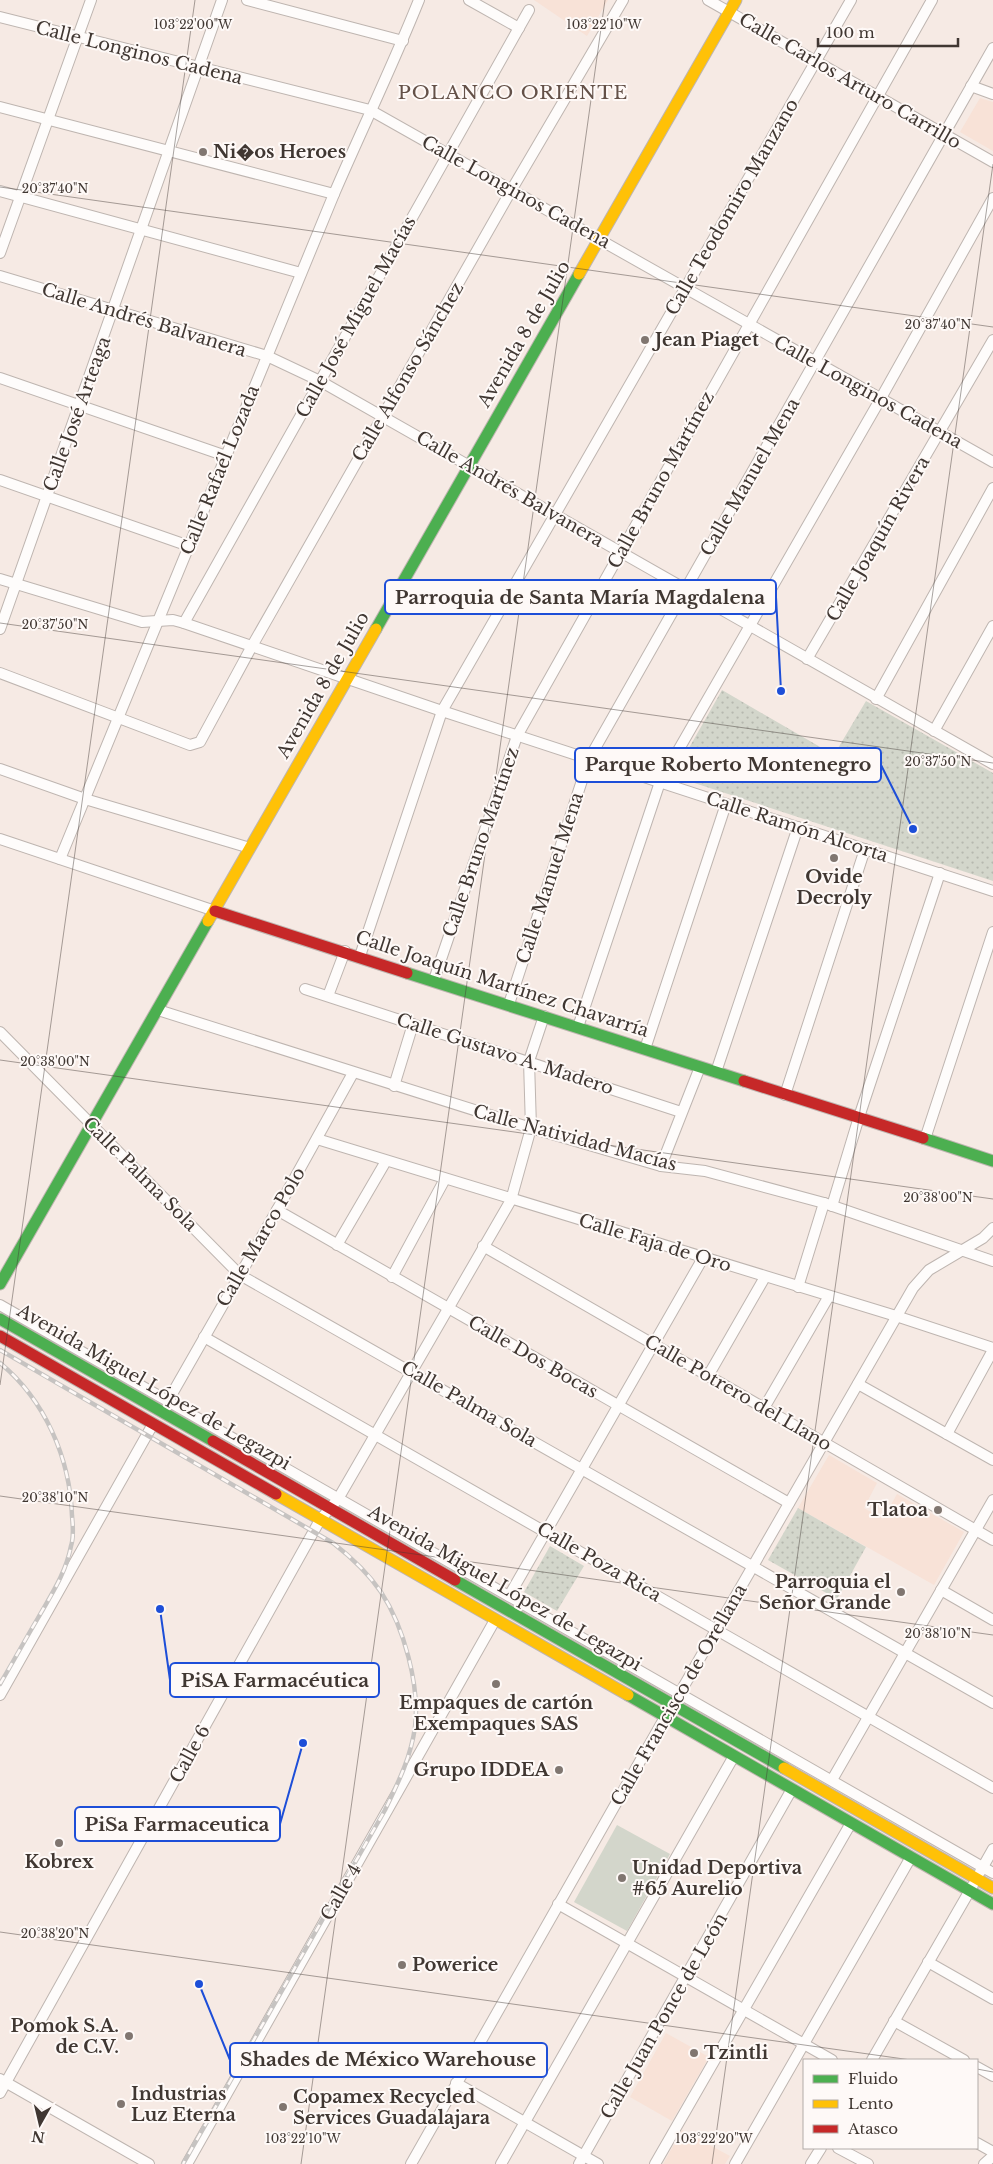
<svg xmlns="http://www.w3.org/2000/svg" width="993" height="2164" font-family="'Libre Baskerville',serif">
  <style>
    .built { fill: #f8e2d7 }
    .grass { fill: #d3d6cb }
    .park { fill: url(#park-dots) }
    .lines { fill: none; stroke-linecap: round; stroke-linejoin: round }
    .street-casing { stroke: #beb5b0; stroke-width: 12 }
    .fast-casing { stroke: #beb5b0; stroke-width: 13 }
    .slow-casing { stroke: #beb5b0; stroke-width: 13 }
    .jam-casing { stroke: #beb5b0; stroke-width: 13 }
    .street { stroke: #fefcfb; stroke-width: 10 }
    .fast { stroke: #4caf50; stroke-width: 11 }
    .slow { stroke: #ffc107; stroke-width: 11 }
    .jam { stroke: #c62828; stroke-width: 11 }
    .rail-casing { stroke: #c6c3c1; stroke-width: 4.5 }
    .rail { stroke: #fef9f7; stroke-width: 2.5; stroke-dasharray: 8; stroke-linecap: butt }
    .ticks { fill: none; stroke: #403732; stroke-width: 1; stroke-opacity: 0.45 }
    .poi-dot { fill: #807670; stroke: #fef9f7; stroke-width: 2 }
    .labels { text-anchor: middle; stroke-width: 4; stroke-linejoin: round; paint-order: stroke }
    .street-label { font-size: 18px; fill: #403732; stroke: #fef9f7 }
    .poi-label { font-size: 18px; font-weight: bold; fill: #403732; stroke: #fef9f7; text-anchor: start }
    .neighbourhood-label { font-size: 19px; letter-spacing: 1px; fill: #645148; stroke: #fef9f7 }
    .ticks-label { font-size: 12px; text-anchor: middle; fill: #403732; stroke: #fef9f7; stroke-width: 4; stroke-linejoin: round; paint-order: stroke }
    .leader { fill: none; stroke: #1d4ed8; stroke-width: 2 }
    .callout-dot { fill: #1d4ed8; stroke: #fef9f7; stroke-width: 2 }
    .callout { fill: #fef9f7; stroke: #1d4ed8; stroke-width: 2 }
    .callout-label { font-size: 19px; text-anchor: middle; font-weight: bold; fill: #403732 }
  </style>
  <defs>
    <pattern id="park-dots" width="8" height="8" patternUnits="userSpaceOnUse" patternTransform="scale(1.25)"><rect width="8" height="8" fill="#d3d6cb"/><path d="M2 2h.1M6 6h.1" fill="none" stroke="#b6b8af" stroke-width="1.8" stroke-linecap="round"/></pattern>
  </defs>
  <rect width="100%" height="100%" fill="#f6eae4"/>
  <g class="built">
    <path d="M534,0H608L587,36Z"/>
    <path d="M980,98L993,102V151L960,132Z"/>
    <path d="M829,1455L877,1483L864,1508L883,1519L897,1494L964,1532L934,1585L798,1508Z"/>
    <path d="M666,2033L709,2057L672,2121L630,2097Z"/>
    <path d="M682,2130L730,2156L725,2164H663Z"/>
  </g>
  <path class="grass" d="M617,1825L670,1854L627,1931L574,1902Z"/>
  <g class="park">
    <path d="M722,690L834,755L866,701L993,773V881L673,776Z"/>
    <path d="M798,1508L866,1547L837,1599L768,1560Z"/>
    <path d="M550,1546L584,1566L557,1611L524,1592Z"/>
  </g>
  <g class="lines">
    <defs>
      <g id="street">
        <path d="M247,0L403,41"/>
        <path d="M469,0L519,28"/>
        <path d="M708,0L993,162"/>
        <path d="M0,17L370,110L993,462"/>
        <path d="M971,86L993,94"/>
        <path d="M0,107L334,194"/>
        <path d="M0,191L301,273"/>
        <path d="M0,253L91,0"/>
        <path d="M0,276L267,356L320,381L993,764"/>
        <path d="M0,378L226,456"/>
        <path d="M0,480L189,546"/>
        <path d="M0,579L142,622L173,620L184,623L442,711L993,891"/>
        <path d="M184,623L529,10"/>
        <path d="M0,629L222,0"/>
        <path d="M807,659L993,340"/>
        <path d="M0,673L190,745L200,742L252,646L512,189L623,0"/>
        <path d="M876,699L993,488"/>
        <path d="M934,731L993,626"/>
        <path d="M0,769L85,799L250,848"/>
        <path d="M0,839L215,911"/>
        <path d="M60,859L334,194C362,129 393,65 419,0"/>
        <path d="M360,956L442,711L851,0"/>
        <path d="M434,980L517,736L932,0"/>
        <path d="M305,989L681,1112"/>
        <path d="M328,996L345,951"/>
        <path d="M509,1004L589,759L993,48"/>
        <path d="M158,1010L531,1128L661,1166L705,1171L824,1203L993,1261"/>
        <path d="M578,1027L660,782L881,398L993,198"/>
        <path d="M0,1032L240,1275L993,1703"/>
        <path d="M645,1049L726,804"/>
        <path d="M716,1072L798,827"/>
        <path d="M394,1086L413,1024"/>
        <path d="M785,1095L865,849"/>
        <path d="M317,1139L896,1316L993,1348"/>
        <path d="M925,1139L993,932"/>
        <path d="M661,1166L700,1067"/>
        <path d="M832,1206L859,1117L940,873"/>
        <path d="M277,1210L789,1503"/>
        <path d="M337,1245L386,1161"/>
        <path d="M483,1246L993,1540"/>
        <path d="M392,1277L445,1179"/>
        <path d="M798,1287L824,1203"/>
        <path d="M0,1305L993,1873"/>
        <path d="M204,1337L993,1788"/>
        <path d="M708,1376L765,1277"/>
        <path d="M858,1384L993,1460"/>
        <path d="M168,1401L277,1210L353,1073"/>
        <path d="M764,1408L829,1296"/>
        <path d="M947,1434L993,1350"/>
        <path d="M941,1590L993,1620"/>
        <path d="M509,1596L703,1258"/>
        <path d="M0,1695L153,1424"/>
        <path d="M677,1698L913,1288L929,1270L983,1238L993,1228"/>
        <path d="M832,1780L993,1500"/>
        <path d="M980,1872L993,1849"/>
        <path d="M558,1904L832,2060"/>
        <path d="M928,1962L993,1999"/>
        <path d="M894,2021L964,2060"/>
        <path d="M872,2060L973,1885"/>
        <path d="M977,2067L993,2076"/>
        <path d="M0,2079L149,2164"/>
        <path d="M456,2083L598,2164"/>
        <path d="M0,2093L320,1520L338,1499L511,1200L531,1128L529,1061L544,1016"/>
        <path d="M977,2143L993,2152"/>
        <path d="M838,2148L868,2164"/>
        <path d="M187,2164L495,1620"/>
        <path d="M411,2164L668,1712"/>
        <path d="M501,2164L734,1756"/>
        <path d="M579,2164L792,1789"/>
        <path d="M655,2164L851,1823"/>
        <path d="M735,2164L911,1857"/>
        <path d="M811,2164L821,2148"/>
        <path d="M984,2164L993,2156"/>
      </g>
      <g id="fast">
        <path d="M376,629L579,274"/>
        <path d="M407,973L744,1081"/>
        <path d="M923,1138L993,1161"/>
        <path d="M0,1284L208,921"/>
        <path d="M0,1319L213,1441"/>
        <path d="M455,1580L784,1768"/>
        <path d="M628,1695L993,1904"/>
      </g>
      <g id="slow">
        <path d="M579,274L736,0"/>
        <path d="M208,921L376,629"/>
        <path d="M276,1494L628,1695"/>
        <path d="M784,1768L993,1888"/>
      </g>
      <g id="jam">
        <path d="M215,911L407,973"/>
        <path d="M744,1081L923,1138"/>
        <path d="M0,1336L276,1494"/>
        <path d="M213,1441L455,1580"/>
      </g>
    </defs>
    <use href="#street" class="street-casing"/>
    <use href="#fast" class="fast-casing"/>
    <use href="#slow" class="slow-casing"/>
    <use href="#jam" class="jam-casing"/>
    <use href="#street" class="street"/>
    <use href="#fast" class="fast"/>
    <use href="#slow" class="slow"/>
    <use href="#jam" class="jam"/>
    <defs>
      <g id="rail">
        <path d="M0,1350L333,1543C351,1557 368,1573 381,1592C404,1627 420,1686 415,1727C411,1757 398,1783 385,1810L183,2164"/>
        <path d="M0,1363C45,1400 70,1458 72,1516C73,1526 74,1537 71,1546C66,1573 51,1595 38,1618C25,1640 13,1662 0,1684"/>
      </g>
    </defs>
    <use href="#rail" class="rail-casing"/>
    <use href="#rail" class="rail"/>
  </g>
  <path class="ticks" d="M0,187L993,327M0,623L993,763M0,1060L993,1199M0,1385L195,0M0,1496L993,1635M0,1932L911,2060M977,2069L993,2072M301,2164L605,0M712,2164L993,164"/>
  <g class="poi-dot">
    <circle cx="203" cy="152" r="5"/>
    <circle cx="645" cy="340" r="5"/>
    <circle cx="834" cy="858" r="5"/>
    <circle cx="938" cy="1510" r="5"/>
    <circle cx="901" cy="1592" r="5"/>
    <circle cx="496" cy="1684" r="5"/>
    <circle cx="559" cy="1770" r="5"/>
    <circle cx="59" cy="1843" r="5"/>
    <circle cx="622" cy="1878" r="5"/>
    <circle cx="402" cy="1965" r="5"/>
    <circle cx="129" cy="2036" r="5"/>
    <circle cx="694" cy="2053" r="5"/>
    <circle cx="121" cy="2104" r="5"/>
    <circle cx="283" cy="2107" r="5"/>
  </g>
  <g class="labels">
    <g class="street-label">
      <text transform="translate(139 53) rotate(14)" y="6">Calle Longinos Cadena</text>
      <text transform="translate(850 81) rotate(30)" y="6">Calle Carlos Arturo Carrillo</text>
      <text transform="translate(516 192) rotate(29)" y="6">Calle Longinos Cadena</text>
      <text transform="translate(732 207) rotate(-60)" y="6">Calle Teodomiro Manzano</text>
      <text transform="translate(356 317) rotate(-61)" y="6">Calle José Miguel Macías</text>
      <text transform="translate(144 320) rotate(17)" y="6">Calle Andrés Balvanera</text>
      <text transform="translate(524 334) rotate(-60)" y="6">Avenida 8 de Julio</text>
      <text transform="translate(408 372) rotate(-60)" y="6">Calle Alfonso Sánchez</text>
      <text transform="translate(868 392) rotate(29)" y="6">Calle Longinos Cadena</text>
      <text transform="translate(77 414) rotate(-70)" y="6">Calle José Arteaga</text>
      <text transform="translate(220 470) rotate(-68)" y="6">Calle Rafaél Lozada</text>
      <text transform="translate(750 477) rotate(-60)" y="6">Calle Manuel Mena</text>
      <text transform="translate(661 480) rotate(-61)" y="6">Calle Bruno Martínez</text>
      <text transform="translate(510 489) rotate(30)" y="6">Calle Andrés Balvanera</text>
      <text transform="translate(878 539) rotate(-60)" y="6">Calle Joaquín Rivera</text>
      <text transform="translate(323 685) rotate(-60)" y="6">Avenida 8 de Julio</text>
      <text transform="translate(797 827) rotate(18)" y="6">Calle Ramón Alcorta</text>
      <text transform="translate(481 842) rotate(-71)" y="6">Calle Bruno Martínez</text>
      <text transform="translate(550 878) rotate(-72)" y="6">Calle Manuel Mena</text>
      <text transform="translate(502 984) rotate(18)" y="6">Calle Joaquín Martínez Chavarría</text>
      <text transform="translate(505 1054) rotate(18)" y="6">Calle Gustavo A. Madero</text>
      <text transform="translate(575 1138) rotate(15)" y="6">Calle Natividad Macías</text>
      <text transform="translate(140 1174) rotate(45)" y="6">Calle Palma Sola</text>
      <text transform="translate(261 1237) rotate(-60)" y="6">Calle Marco Polo</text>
      <text transform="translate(655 1243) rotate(17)" y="6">Calle Faja de Oro</text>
      <text transform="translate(533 1357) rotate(30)" y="6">Calle Dos Bocas</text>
      <text transform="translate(154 1387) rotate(30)" y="6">Avenida Miguel López de Legazpi</text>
      <text transform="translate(738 1393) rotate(30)" y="6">Calle Potrero del Llano</text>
      <text transform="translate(469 1404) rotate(30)" y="6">Calle Palma Sola</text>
      <text transform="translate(599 1562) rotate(30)" y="6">Calle Poza Rica</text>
      <text transform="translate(505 1588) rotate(30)" y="6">Avenida Miguel López de Legazpi</text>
      <text transform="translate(679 1695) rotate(-60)" y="6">Calle Francisco de Orellana</text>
      <text transform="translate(190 1754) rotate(-61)" y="6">Calle 6</text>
      <text transform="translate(341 1892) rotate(-60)" y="6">Calle 4</text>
      <text transform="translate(664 2016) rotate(-60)" y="6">Calle Juan Ponce de León</text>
    </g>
    <g class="poi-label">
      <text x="213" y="158">Ni�os Heroes</text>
      <text x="655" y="346">Jean Piaget</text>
      <text x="834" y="883" text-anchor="middle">Ovide<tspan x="834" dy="21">Decroly</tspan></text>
      <text x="928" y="1516" text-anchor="end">Tlatoa</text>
      <text x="891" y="1588" text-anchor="end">Parroquia el<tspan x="891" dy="21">Señor Grande</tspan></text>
      <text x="496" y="1709" text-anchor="middle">Empaques de cartón<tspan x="496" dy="21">Exempaques SAS</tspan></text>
      <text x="549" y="1776" text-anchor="end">Grupo IDDEA</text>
      <text x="59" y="1868" text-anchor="middle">Kobrex</text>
      <text x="632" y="1874">Unidad Deportiva<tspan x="632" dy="21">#65 Aurelio</tspan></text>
      <text x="412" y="1971">Powerice</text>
      <text x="119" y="2032" text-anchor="end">Pomok S.A.<tspan x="119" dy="21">de C.V.</tspan></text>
      <text x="704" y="2059">Tzintli</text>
      <text x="131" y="2100">Industrias<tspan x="131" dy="21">Luz Eterna</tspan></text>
      <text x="293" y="2103">Copamex Recycled<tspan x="293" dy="21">Services Guadalajara</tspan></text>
    </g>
    <g class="neighbourhood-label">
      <text x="513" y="99">POLANCO ORIENTE</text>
    </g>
  </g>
  <g class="ticks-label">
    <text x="193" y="29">103°22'00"W</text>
    <text x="604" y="29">103°22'10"W</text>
    <text x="55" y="193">20°37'40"N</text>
    <text x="938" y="329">20°37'40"N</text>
    <text x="55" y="629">20°37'50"N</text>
    <text x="938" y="766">20°37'50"N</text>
    <text x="55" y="1066">20°38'00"N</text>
    <text x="938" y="1202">20°38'00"N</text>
    <text x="55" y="1502">20°38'10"N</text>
    <text x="938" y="1638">20°38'10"N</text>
    <text x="55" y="1938">20°38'20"N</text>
    <text x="303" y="2143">103°22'10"W</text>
    <text x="714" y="2143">103°22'20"W</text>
  </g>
  <path class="leader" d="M781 691L776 597M913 829L881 765M160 1609L170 1680M303 1743L280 1824M199 1984L230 2060"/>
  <g class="callout-dot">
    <circle cx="781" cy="691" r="5"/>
    <circle cx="913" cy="829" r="5"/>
    <circle cx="160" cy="1609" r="5"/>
    <circle cx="303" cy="1743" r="5"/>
    <circle cx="199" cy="1984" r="5"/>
  </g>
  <g class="callout">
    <rect x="385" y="580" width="391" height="34" rx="5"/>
    <rect x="575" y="748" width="306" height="34" rx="5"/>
    <rect x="170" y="1663" width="209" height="34" rx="5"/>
    <rect x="75" y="1807" width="205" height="34" rx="5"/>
    <rect x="230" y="2043" width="317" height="34" rx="5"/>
  </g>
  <g class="callout-label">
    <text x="580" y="604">Parroquia de Santa María Magdalena</text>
    <text x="728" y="771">Parque Roberto Montenegro</text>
    <text x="275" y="1687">PiSA Farmacéutica</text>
    <text x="177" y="1831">PiSa Farmaceutica</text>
    <text x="388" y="2066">Shades de México Warehouse</text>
  </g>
  <rect x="803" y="2059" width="175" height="90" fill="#fef9f7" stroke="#b2aba8"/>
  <rect x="813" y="2075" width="25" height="8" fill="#4caf50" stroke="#b2aba8"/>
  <text x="848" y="2084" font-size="15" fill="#403732">Fluido</text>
  <rect x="813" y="2100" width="25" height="8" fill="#ffc107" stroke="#b2aba8"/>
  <text x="848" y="2109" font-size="15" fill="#403732">Lento</text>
  <rect x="813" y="2125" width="25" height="8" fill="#c62828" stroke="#b2aba8"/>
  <text x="848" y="2134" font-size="15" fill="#403732">Atasco</text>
  <g transform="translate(40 2124) rotate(188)" stroke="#fef9f7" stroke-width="4" paint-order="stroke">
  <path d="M0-4L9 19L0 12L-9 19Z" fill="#403732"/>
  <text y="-8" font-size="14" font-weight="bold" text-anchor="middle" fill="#403732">N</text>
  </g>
  <path d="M818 38v8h140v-8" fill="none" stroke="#403732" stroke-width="2.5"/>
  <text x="826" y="38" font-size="15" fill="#403732" stroke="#fef9f7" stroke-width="4" paint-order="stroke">100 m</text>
</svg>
